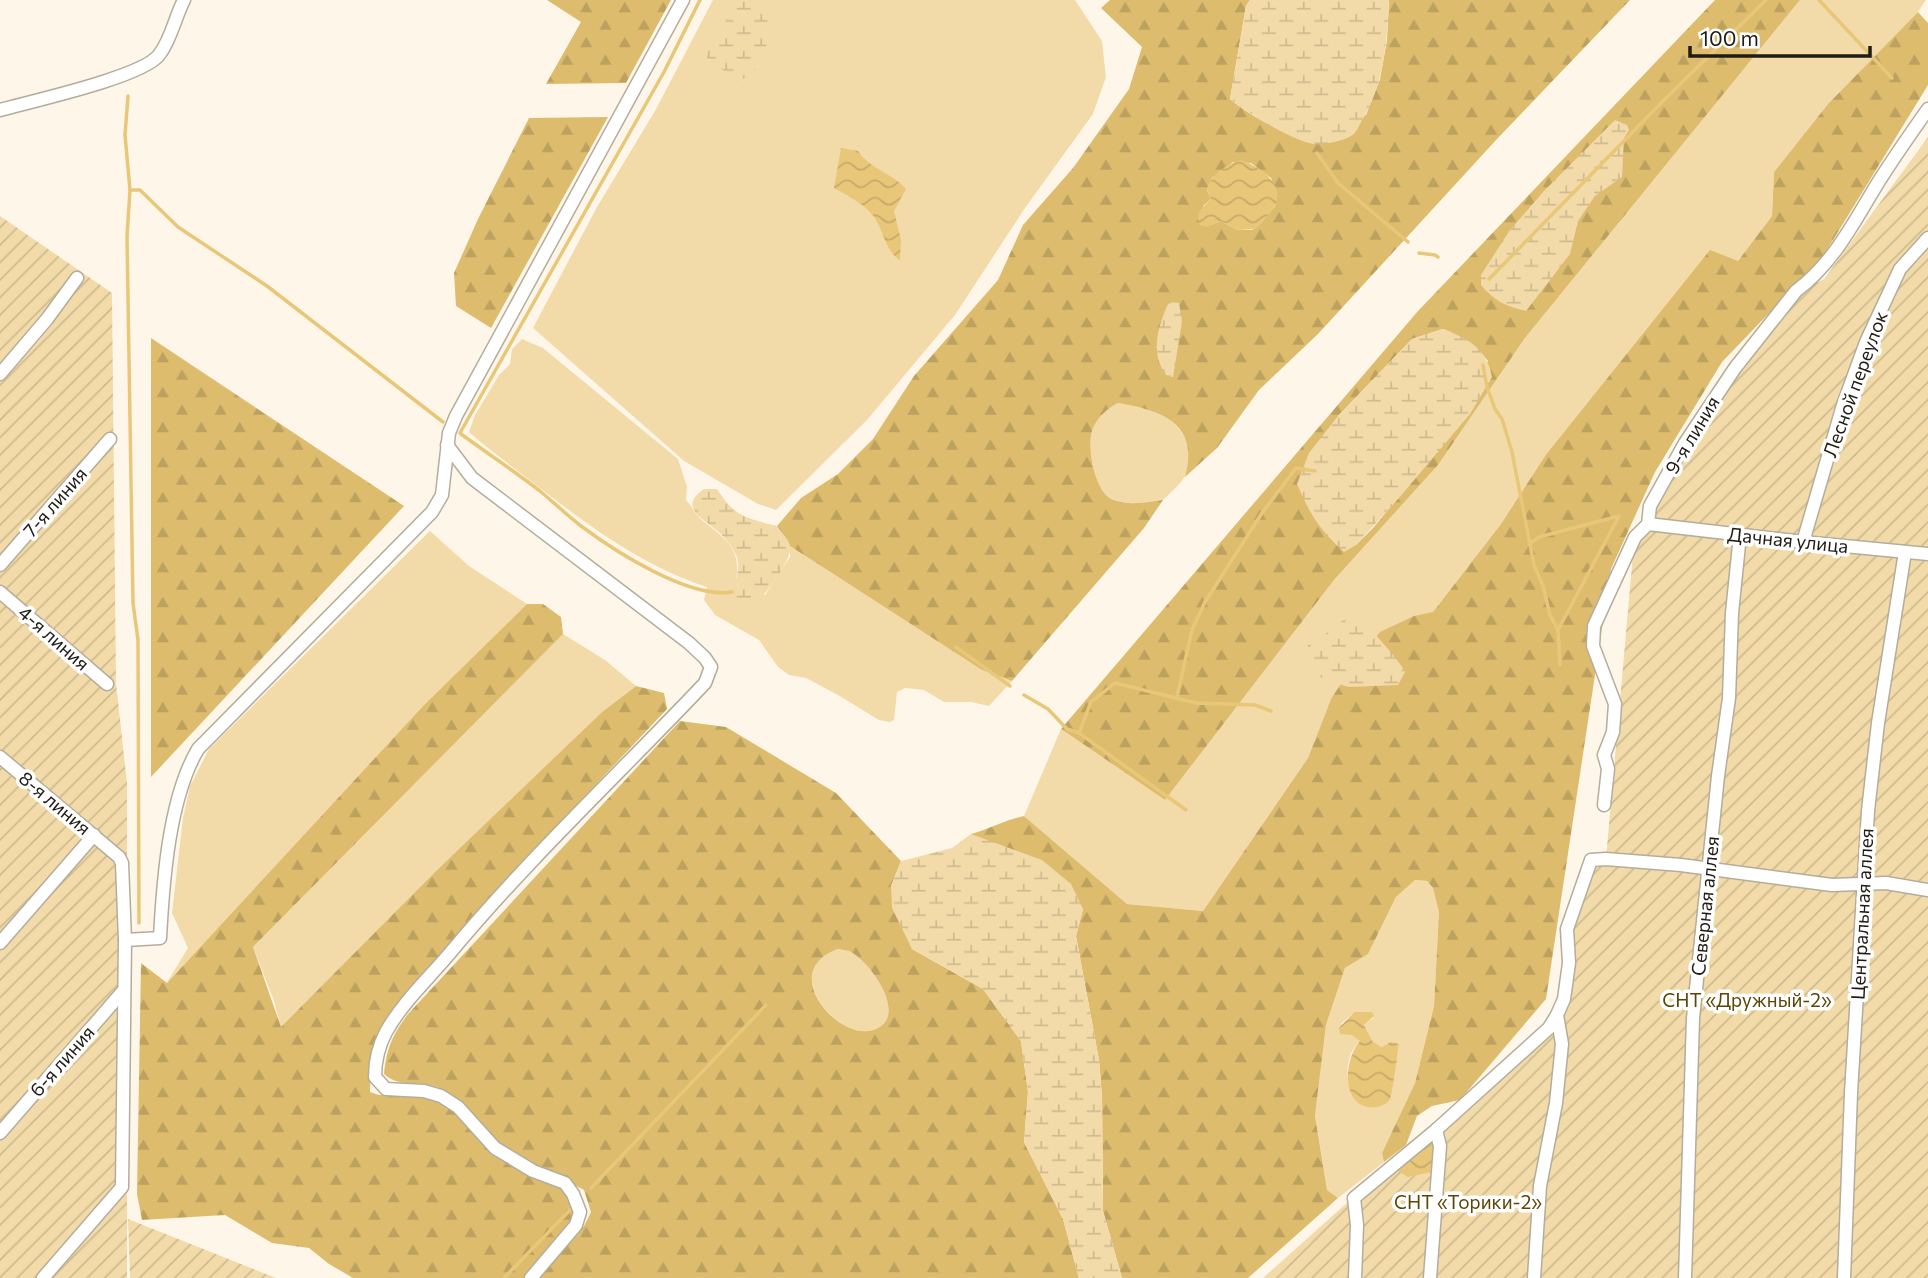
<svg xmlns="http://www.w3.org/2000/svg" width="1928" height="1278" font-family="Commissioner,sans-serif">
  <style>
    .grass { fill: #f2dba8; fill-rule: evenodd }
    .forest { fill: url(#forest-firs); fill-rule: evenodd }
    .wetland { fill: url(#wetland-marsh) }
    .garden { fill: url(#garden-furrows) }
    .water { fill: url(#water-waves) }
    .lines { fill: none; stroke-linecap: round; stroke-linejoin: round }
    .stream { stroke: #e9c779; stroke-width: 3.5 }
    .street-casing { stroke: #b4ad9b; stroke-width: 15 }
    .street { stroke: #fff; stroke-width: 12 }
    .labels { text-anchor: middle; stroke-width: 7; stroke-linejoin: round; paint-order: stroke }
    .street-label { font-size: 19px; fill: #1f1c16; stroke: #fff }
    .park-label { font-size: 19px; fill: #5c4605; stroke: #fff }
  </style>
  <defs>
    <pattern id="forest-firs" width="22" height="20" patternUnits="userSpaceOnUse" patternTransform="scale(1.75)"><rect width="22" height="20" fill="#ddbc6e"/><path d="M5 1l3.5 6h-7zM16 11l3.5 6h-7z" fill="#bda15f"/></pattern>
    <pattern id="wetland-marsh" width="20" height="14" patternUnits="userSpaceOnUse" patternTransform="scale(1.75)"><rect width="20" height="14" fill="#f2dba8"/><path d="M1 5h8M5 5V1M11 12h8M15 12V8" fill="none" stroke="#cfbb90"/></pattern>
    <pattern id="garden-furrows" width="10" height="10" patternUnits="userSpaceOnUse" patternTransform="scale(1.75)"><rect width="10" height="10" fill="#f2dba8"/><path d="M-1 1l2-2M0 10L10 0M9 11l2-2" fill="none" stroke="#cfbb90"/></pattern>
    <pattern id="water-waves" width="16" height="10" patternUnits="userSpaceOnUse" patternTransform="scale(1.75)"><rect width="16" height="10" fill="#e9c779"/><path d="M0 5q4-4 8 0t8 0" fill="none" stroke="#c7aa68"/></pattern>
  </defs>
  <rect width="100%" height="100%" fill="#fef7e9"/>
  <g class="grass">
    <path d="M713,0H1075L1102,41L1106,77L1093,114L1025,208L955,315L867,420L776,510L758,504L684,461L533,328L597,207L655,111Z"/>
    <path d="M1800,0H1926L1918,12L1828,104L1774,172L1772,216L1738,261L1545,456L1501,524L1433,612L1331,699L1308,758L1203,911L1127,904L1024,816L1061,729L1165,800L1334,580L1438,465L1525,338Z"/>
    <path d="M522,339L543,348L678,459L687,487L686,500C693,507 695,515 703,521C724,538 742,548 736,579L765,595L790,557V546L982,670L1012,681L989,706L971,702H944L924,690L905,688L897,692L894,720L890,722L879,720L838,695L806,678L789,675L778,667L759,640L715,615L704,600L707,587C639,565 584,522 528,479C508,463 488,449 469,432L475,415L499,375L510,364L512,349Z"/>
    <path d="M1118,403C1128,405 1140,405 1150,409C1177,418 1200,446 1185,476C1181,484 1170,493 1163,500C1147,502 1130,506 1114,500C1094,494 1085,442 1094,426C1099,415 1107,409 1118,403Z"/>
    <path d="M430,531L469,566L527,604L423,706L166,984L188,948L172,913L183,818L190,786L209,749Z"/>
    <path d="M563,634L605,660L636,686L602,712L438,869L281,1028L274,1001L253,947Z"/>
    <path d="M1415,880L1427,881L1433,888L1439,911L1434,1006L1415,1083L1382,1153L1384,1162L1338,1198L1327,1190L1315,1116L1326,1025L1345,968L1368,954L1396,897ZM1354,1012L1374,1017L1364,1025L1373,1042L1382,1047L1398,1044L1393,1077L1354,1099C1345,1080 1344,1056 1360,1041L1341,1024Z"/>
    <path d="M838,949C842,950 846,950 849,951C869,960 909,1015 876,1029C841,1045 775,970 838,949Z"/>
  </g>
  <g class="forest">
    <path d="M547,0H671L626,83L546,84L581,22Z"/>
    <path d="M1110,0H1250L1246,6L1230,99C1255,120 1284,132 1314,144L1366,115L1380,79L1387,40L1389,0H1630L1497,139L1318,334L1259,390L1217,448L1185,477C1200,424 1162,410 1118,403C1107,409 1100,415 1094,426C1085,442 1094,494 1114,500C1130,506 1147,502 1163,500L1144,528L1012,681L982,670L790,546L777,526L801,498L838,474L873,439L914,376L998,280L1023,225L1073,168L1129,89L1142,47L1101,8ZM1233,162L1251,163L1271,178L1277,195L1275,206L1261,223L1252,230H1238L1220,221L1211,225L1203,206L1211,199L1207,190L1212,178Z"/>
    <path d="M1715,0H1800L1525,338L1438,465L1334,580L1165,800L1061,729L1418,311ZM1443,329C1463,337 1475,345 1488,361L1431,458L1373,528L1356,545L1338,416L1412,339Z"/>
    <path d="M1918,12L1928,23V85L1822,258L1722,362L1655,472L1611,569L1546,999L1460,1100L1432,1106L1417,1116L1406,1145L1384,1162L1382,1153L1415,1083L1434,1006L1439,912L1433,888L1427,881L1415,880L1396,897L1368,954L1345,968L1326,1025L1315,1116L1327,1190L1338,1198L1248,1278H1122L1103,1211L1102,1097L1099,1060L1076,936L1083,909L971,834C989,829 1005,820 1024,816L1127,904L1203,911L1308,758L1331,699L1348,673L1380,632L1414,616L1433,612L1501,524L1545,456L1710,250L1738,261L1772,216L1774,172L1828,104Z"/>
    <path d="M608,117L491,328L456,306L454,273L478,219L529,118Z"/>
    <path d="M151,338L404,506L151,777Z"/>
    <path d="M527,604H543L561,617L563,634L253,947L281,1027L438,869L602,712L636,686L664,693L667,709L475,913L383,1023L371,1063L370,1092L379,1095L394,1094L440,1099L480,1135L563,1186L577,1212L573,1223L527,1278H353L329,1264L309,1248L272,1243L225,1215L142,1220L137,1194L141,963L167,983L423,706Z"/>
    <path d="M680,721L726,727L836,793L901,861L891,886L912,949L983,989L1021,1041L1028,1092L1024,1142L1063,1219L1079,1278H536L584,1226L591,1212L584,1190C556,1174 523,1166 498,1145C479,1129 466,1105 445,1091C426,1078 401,1090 384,1074C387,1047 392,1036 408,1014ZM838,949C842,950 845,950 849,951C869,960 909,1015 876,1029C841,1045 775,971 838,949Z"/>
  </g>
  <g class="wetland">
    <path d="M764,0C772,30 770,71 736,82L719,67L710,64L706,55L721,27L741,1Z"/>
    <path d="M1250,0H1389C1387,43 1384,86 1360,124C1358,128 1355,134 1351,136C1342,141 1325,145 1314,144C1292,141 1248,113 1230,99L1246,6Z"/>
    <path d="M1615,120L1627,125L1629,130L1624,138L1622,177L1595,196L1578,221L1570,254L1526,311C1507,307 1493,300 1481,285V275L1510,230L1544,191Z"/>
    <path d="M1169,302L1179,303L1182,322L1173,377L1167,376C1149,354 1158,325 1169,302Z"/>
    <path d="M1443,329C1469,339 1486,348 1492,377L1470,414L1398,499L1356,545L1344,552C1318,528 1311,516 1297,484L1309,453L1338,416L1412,339Z"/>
    <path d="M704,489H717C735,517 746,518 777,526C781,532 788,539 790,545C794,559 763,598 752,607L738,603L732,592C736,581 741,566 736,555C732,546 723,535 715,529C700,517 679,506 704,489Z"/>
    <path d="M1346,618C1351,619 1358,621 1363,623C1370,627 1402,664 1405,672L1398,685L1349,687L1324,680L1307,666L1308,641L1323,636Z"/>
    <path d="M971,834L1042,860L1071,884L1083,909L1076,936L1099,1060L1102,1097L1103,1211L1122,1278H1079L1063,1219L1024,1142L1028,1092L1021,1041L983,989L912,949L892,908L891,886L901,861L952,848Z"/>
  </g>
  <g class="garden">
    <path d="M1928,137V1278H1263L1557,1015L1567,929L1591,860L1606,858L1633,554L1657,507L1707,418L1709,401L1795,294L1824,279Z"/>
    <path d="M0,216L112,293L116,683L127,783V1278H0Z"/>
    <path d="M128,1219L276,1278H130Z"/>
  </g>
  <g class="water">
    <path d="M841,148L858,151C870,169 892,173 906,189L894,211L901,240L900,260C885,251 884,231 874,217C865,204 848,196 834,188Z"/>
    <path d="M1241,160C1258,166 1283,181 1276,203C1274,209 1261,223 1256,229L1238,230L1220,221L1207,227L1200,225C1194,213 1203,207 1211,199L1207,190C1211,174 1225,165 1241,160Z"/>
    <path d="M1354,1012H1372L1374,1016L1364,1025L1373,1042L1382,1047L1391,1042L1399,1044C1397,1055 1393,1091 1390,1099C1387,1104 1382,1106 1377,1107C1340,1112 1343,1059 1360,1041L1352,1035L1340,1034L1339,1028Z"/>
    <path d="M1429,1143H1434L1432,1172L1408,1177L1398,1171Z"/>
  </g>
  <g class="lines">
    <g class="stream">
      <path d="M1819,0L1892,78"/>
      <path d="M128,96L125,135L130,190L127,236L133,603L138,640L139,923"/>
      <path d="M1317,153L1338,183L1408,242"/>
      <path d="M130,190H140L178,227L267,286L443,422"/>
      <path d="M1419,253L1435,255L1438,257"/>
      <path d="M1489,279L1664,100L1766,0"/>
      <path d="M1483,365L1487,387L1495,409L1502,419L1512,452L1534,565L1543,586L1550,615L1558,630L1560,665"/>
      <path d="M460,433L664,72L700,0"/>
      <path d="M461,434C487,453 514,471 540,491C554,503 567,515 581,526C616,552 689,599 732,592"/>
      <path d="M1529,544L1539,537L1619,516L1558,630"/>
      <path d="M956,647L1010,686"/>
      <path d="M1024,695L1048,709L1067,729L1079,733L1186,810"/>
      <path d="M1177,697L1192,630L1205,602L1262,513L1296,468L1315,471"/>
      <path d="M1079,733L1091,702L1115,683L1196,703L1255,705L1271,711"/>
      <path d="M591,1188L766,1005"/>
      <path d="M504,1278L571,1209"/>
    </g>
    <defs>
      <g id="street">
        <path d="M0,110C32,101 142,77 159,55C171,40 175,17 184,0"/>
        <path d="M0,374L47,319L77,278"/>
        <path d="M447,445L472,478L689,643L705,658L711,667L705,683C620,773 529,858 450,953C429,978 402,1003 386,1032C378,1047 375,1060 375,1077L386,1089L424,1091L441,1096L458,1107L495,1148L533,1171L565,1183L573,1194L580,1212L576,1225L531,1278"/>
        <path d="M1648,524L1803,542L1928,554"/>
        <path d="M1803,542L1843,405L1866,342L1900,269L1928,238"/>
        <path d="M0,565L110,439"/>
        <path d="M0,592L107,684"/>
        <path d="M0,757L119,857L122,863L125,940L122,1187L43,1278"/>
        <path d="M1604,805L1608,769L1604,755L1613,732L1615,704L1593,646L1594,626L1635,537L1648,524L1650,506L1685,443L1735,368L1796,291C1834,263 1855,220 1879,181C1895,156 1911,133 1928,109"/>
        <path d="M125,940L160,938C163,881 169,798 198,749L432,512L442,495L449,433L456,416L683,0"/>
        <path d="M0,943L94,835"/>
        <path d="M0,1133L124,990"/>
        <path d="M1355,1278L1357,1225L1354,1198L1436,1130L1549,1028L1557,1015L1564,999L1569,963L1567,929L1591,860L1606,859L1681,865L1832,885L1886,883L1928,890"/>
        <path d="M1430,1278L1440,1146L1436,1130"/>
        <path d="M1534,1278L1540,1186L1556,1103L1562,1044L1557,1015"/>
        <path d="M1685,1278L1693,1018L1718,776L1729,698L1732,613L1740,535"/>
        <path d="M1844,1278L1851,1093L1868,811L1878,723L1905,552"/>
      </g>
    </defs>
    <use href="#street" class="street-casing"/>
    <use href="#street" class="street"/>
  </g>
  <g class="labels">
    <g class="street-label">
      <text transform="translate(1855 384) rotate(-70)" y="7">Лесной переулок</text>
      <text transform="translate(1692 435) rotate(-59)" y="7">9-я линия</text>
      <text transform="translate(55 502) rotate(-49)" y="7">7-я линия</text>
      <text transform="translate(1788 540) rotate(6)" y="7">Дачная улица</text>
      <text transform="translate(54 638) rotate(41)" y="7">4-я линия</text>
      <text transform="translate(55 803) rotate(40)" y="7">8-я линия</text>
      <text transform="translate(1705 906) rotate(-84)" y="7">Северная аллея</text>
      <text transform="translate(1862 914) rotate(-87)" y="7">Центральная аллея</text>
      <text transform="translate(62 1061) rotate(-49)" y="7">6-я линия</text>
    </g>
    <g class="park-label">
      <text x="1747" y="1007">СНТ «Дружный-2»</text>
      <text x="1468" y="1209">СНТ «Торики-2»</text>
    </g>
  </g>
  <path d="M1690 46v10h180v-10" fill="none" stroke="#1f1c16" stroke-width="3.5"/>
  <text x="1700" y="46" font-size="21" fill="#1f1c16" stroke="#ffffff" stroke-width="5" paint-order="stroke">100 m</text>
</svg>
